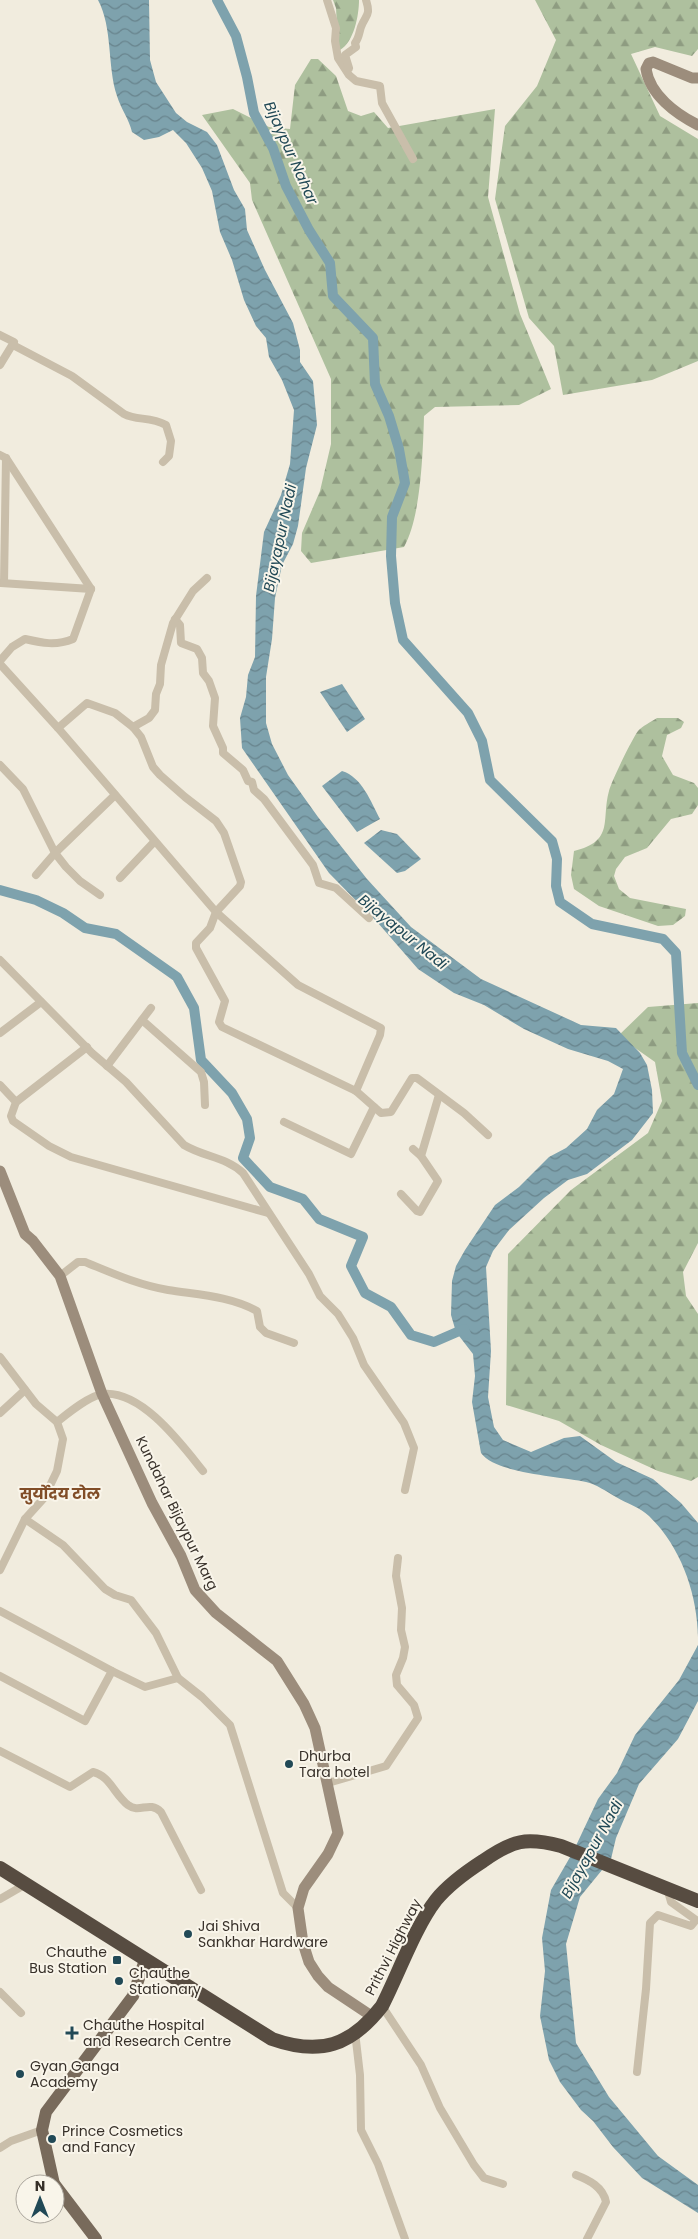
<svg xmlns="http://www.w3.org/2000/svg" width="698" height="2239" font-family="Poppins,'Noto Sans Devanagari',sans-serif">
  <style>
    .forest { fill: url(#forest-firs) }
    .water { fill: url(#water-waves) }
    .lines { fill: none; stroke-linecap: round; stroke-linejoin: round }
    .canal { stroke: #7ea2ad; stroke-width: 10 }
    .street { stroke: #c9beaa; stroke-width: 8 }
    .secondary { stroke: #9c8d7c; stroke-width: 11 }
    .primary { stroke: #786a5b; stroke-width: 12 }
    .highway { stroke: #574c41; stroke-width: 14 }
    .poi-dot { fill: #214956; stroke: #f9f5ea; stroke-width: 2 }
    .labels { text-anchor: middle; stroke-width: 4; stroke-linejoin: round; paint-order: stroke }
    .street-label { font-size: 14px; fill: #373029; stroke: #f9f5ea }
    .poi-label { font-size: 14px; fill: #373029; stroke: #f9f5ea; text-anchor: start }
    .water-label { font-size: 15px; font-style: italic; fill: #214956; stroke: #f9f5ea }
    .neighbourhood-label { font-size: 15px; font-weight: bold; fill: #814d27; stroke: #f9f5ea }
  </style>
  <defs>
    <pattern id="forest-firs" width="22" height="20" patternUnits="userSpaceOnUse" patternTransform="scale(1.25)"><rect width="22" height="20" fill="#aec09e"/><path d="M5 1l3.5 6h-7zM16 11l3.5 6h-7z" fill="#8e9c81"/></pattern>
    <pattern id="water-waves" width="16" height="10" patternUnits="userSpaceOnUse" patternTransform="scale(1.25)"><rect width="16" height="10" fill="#7ea2ad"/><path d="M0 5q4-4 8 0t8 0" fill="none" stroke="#68848d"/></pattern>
  </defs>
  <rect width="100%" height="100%" fill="#f1ecde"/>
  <g class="forest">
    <path d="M333,0H359C359,15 354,42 340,50L338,46L336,8Z"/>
    <path d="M535,0H698V49L692,56L655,47L631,54L660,116L698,139V361L652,380L563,395L554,346L529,318L495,199L505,126L537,86L556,40Z"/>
    <path d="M311,59H318L336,76L348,111L361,116L374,112L388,128L495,109L488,197L520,314L551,389L519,405L435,407L424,416C423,452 421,517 404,547L311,563L301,551L302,533L320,491L331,444V379L252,200L250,183L202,115L233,109L269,127L290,129L295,85Z"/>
    <path d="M657,718H678L684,722L681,728L667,735L662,756L673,775L694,783L698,788V805L692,814L671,819L647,848L625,857L616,869L614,876L619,889L630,898L686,909L685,916L673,925L658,926L599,906L574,889L571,875L574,851C615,841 601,820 609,791C611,782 632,739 638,731C642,726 651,722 657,718Z"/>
    <path d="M698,1003V1243L683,1272L686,1296L698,1314V1477L691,1481L658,1471L601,1445L559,1421L506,1405L508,1254L571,1190L648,1133L662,1101L655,1062L618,1036L648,1007Z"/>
  </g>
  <g class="water">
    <path d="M98,0H149L150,60L156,82L176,113L187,122L207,132L217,145L234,190L245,209L247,230L265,270L293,323L300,350V362L313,381L317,425L306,468L298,526L293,544L282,565L275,598L272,639L266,677V723L272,744L288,775L318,817L367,879L411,927L481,979L581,1025L616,1028L640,1053L647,1065L652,1090L653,1113L632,1140L587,1174L568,1180L544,1198L509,1230L493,1251L486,1267L491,1351L488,1397L494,1427L503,1440L531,1452L564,1438L580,1436L616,1462L653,1479L681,1503L698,1523V1637C697,1593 681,1547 649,1516C641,1508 626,1503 616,1497C607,1492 596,1484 586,1482C560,1476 496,1474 481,1453L472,1402L475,1376L473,1354L456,1332L451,1315L452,1281L456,1266L465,1250L495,1205L519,1187L549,1157L566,1148L587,1129L597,1110L614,1094L623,1069L608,1061L568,1049L524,1029L484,1005L454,993L418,969L378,923L329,873L242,748L240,718L246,697L248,675L255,657L256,596L264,532L281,495L290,464L294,410L282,380L269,357L266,338L256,326L244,300L232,260L220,232L212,191L202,168L186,143L173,130L159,137L144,140L132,132C129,119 121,109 117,96C107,66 113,28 98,0Z"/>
    <path d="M342,684L365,719L347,732L320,692Z"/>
    <path d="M342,771C362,777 371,802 380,819L357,832L322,786Z"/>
    <path d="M381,830L397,834L421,859L405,871L397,873L364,843Z"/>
    <path d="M698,1645V1701L678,1739L639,1784L616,1838L611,1859L580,1897L566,1944L576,2043L609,2097L658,2156L698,2185V2213L642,2178L613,2147L593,2121L581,2110L560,2082L549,2060L540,2016L545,1971L542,1938L551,1890L573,1852L598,1799L617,1773L635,1735L679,1680Z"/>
  </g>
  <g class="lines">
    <g class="canal">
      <path d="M217,0L236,36L247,77L254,113L273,148L286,186L309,230L330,263L333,296L373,338L375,384L389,416L399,449L405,483L392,517L391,556L395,603L403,640L468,713L482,741L490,780L552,841L557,859L556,886L560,902L592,924L663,939L676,953L682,1053L698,1085"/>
      <path d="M0,890L36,900L63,913L85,928L116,934L177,977L194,1008L201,1060L232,1093L247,1119L250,1138L243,1158L270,1187L303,1199L319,1219L363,1237L351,1266L365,1293L391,1307L411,1335L434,1342L464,1329L466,1334"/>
    </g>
    <g class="street">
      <path d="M327,0L336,28L335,41L338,58L349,75L356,81L380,86L382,103L413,159"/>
      <path d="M349,68L345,55L356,47L355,43C359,38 359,33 361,27C366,14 371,16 366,0"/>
      <path d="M0,335L14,342L0,365"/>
      <path d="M13,345L72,376L124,414C137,421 150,416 166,425L171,441L169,456L163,462"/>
      <path d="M0,455L6,458L91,589"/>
      <path d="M1,583L91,589"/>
      <path d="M4,583L6,458"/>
      <path d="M175,619L180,625L181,643L197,649L202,658L203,673L209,681L215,698L213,726L223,748V753L243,770L248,781L252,782L254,790L264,799L313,865L319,883L336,888L369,918"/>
      <path d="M0,661L12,647L25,639C42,643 56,646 73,639L91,589"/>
      <path d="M0,664L58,728L216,912L298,985L381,1028L380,1035L356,1091"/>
      <path d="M133,727L149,718L155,710L156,694L160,684L161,665L173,623L193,591L207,578"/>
      <path d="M58,728L87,703L115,713L133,727L141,737L153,767L160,775L185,797L216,821L224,833L241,882L240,886L216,912L210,928L196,943V948L225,1001L219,1022L222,1027L356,1091L381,1113L391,1112L412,1078H417L464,1113L488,1135"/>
      <path d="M0,765L23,789L55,853L66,867L80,881L100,895"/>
      <path d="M36,875L55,853L115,795"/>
      <path d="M120,878L154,842"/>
      <path d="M0,960L92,1053L126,1082L184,1145C204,1157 226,1157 243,1173L309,1274L320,1296L338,1314L353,1338L364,1365L404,1423L414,1448L405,1490"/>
      <path d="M142,1020L201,1072L204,1082L205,1105"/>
      <path d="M0,1033L41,1002"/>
      <path d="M107,1066L151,1008"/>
      <path d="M0,1085L16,1102L11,1116L13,1121L49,1146L71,1157L268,1213"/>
      <path d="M16,1102L87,1047"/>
      <path d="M284,1122L351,1154L374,1107"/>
      <path d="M413,1149L421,1156"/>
      <path d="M401,1194L417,1211L420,1212L438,1181L421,1156L439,1095"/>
      <path d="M60,1276L78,1262H85C112,1273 138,1285 168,1290C199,1295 229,1296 257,1311L260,1327L266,1333L294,1343"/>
      <path d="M0,1357L36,1404L57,1422L63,1439L57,1471L44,1498L25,1519L0,1570"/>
      <path d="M0,1413L25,1390"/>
      <path d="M57,1422C67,1414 90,1395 103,1394C142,1390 182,1445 203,1471"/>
      <path d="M25,1519L63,1545L105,1589L115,1595L131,1600L156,1633L178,1678"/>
      <path d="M0,1611L112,1671L85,1721L0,1676"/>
      <path d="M112,1671L145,1687L178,1678L202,1697L230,1725L283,1893L298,1908"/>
      <path d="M0,1751L70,1787L93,1772C110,1776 114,1794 128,1805C140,1814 149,1800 161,1812L201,1890"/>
      <path d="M328,1783L386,1766L418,1718L414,1705L397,1685L396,1675L403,1658L405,1647L401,1630L402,1608L396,1576L398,1558"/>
      <path d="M0,1899L26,1884"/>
      <path d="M0,1992L21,2013"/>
      <path d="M382,2006L421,2065L440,2108L474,2165L484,2178L503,2184"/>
      <path d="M355,2032L360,2075L361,2130L378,2164L405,2239"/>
      <path d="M637,2072L646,1989L650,1923L658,1915L691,1926L696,1920L671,1902L667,1888"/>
      <path d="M0,2148L11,2141L42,2130"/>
      <path d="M576,2175C589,2180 603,2187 606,2202L587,2239"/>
    </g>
    <g class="secondary">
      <path d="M698,78H692L653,62L649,63L646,69C650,95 676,114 698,125"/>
      <path d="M0,1171L25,1234L33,1241L60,1276L102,1394L152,1503L181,1556L195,1590L216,1613L277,1661L304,1704L315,1728L338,1833L328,1854L304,1888L298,1908L303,1943L309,1962L318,1976L328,1987L373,2017"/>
    </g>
    <g class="primary">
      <path d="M54,2184L42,2130L46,2112L133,1996L145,1960"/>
      <path d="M55,2185L96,2239"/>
    </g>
    <path class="highway" d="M0,1868L272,2039C320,2056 351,2046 382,2006C398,1975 415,1927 436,1900C449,1884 466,1872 483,1861C513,1840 526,1837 561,1846L698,1901"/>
  </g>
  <g class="poi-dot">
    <circle cx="289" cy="1764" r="5"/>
    <circle cx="188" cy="1934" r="5"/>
    <rect x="112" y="1955" width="10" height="10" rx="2.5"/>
    <circle cx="119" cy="1981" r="5"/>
    <path d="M69.5 2025.5h5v5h5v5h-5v5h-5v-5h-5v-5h5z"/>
    <circle cx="20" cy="2074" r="5"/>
    <circle cx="52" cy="2139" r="5"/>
  </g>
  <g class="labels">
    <g class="street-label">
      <text transform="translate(177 1513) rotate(64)" y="5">Kundahar Bijaypur Marg</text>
      <text transform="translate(393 1947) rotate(-63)" y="5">Prithvi Highway</text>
    </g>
    <g class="poi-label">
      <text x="299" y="1761">Dhurba<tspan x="299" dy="16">Tara hotel</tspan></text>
      <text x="198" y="1931">Jai Shiva<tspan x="198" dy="16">Sankhar Hardware</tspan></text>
      <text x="107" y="1957" text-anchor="end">Chauthe<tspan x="107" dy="16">Bus Station</tspan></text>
      <text x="129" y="1978">Chauthe<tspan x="129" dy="16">Stationary</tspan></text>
      <text x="83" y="2030">Chauthe Hospital<tspan x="83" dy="16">and Research Centre</tspan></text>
      <text x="30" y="2071">Gyan Ganga<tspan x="30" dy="16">Academy</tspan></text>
      <text x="62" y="2136">Prince Cosmetics<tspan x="62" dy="16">and Fancy</tspan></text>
    </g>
    <g class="water-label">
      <text transform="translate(291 153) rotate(66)" y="5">Bijaypur Nahar</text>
      <text transform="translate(280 538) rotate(-78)" y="5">Bijayapur Nadi</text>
      <text transform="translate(403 932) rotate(39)" y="5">Bijayapur Nadi</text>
      <text transform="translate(592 1849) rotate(-61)" y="5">Bijayapur Nadi</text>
    </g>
    <g class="neighbourhood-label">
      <text x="60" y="1499">सुर्योदय टोल</text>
    </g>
  </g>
  <g transform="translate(40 2199)"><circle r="24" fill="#f9f5ea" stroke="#aba69d"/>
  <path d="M0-4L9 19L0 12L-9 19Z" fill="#214956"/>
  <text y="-8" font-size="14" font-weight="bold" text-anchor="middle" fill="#373029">N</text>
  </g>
</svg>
